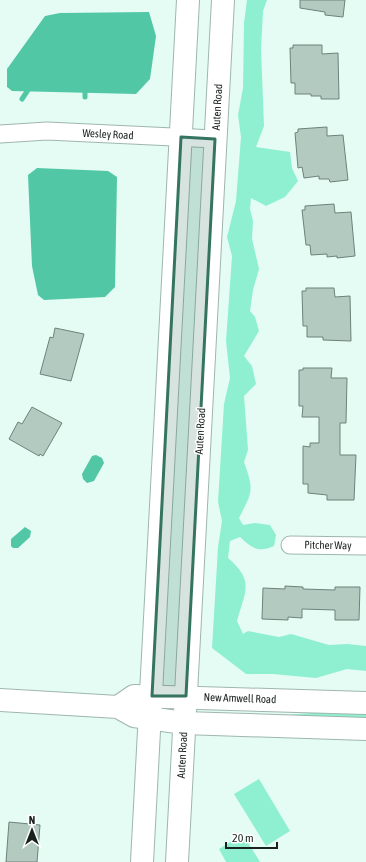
<svg xmlns="http://www.w3.org/2000/svg" width="366" height="862" font-family="'Asap Condensed',sans-serif">
  <style>
    .green { fill: #8ff0d1 }
    .water { fill: #51c7a5 }
    .lines { fill: none; stroke-linecap: round; stroke-linejoin: round }
    .stream { stroke: #51c7a5; stroke-width: 5 }
    .building { fill: #b3cac1; stroke: #6c827a }
    .street-casing { stroke: #9fb6ad; stroke-width: 19 }
    .secondary-casing { stroke: #9fb6ad; stroke-width: 24 }
    .street { stroke: #fff; stroke-width: 17 }
    .secondary { stroke: #fff; stroke-width: 22 }
    .marked { fill: #357461; fill-opacity: 0.2; stroke: #357461; stroke-width: 3; stroke-linejoin: round }
    .labels { text-anchor: middle; stroke-width: 3; stroke-linejoin: round; paint-order: stroke }
    .street-label { font-size: 11px; fill: #1a221f; stroke: #fff }
  </style>
  <rect width="100%" height="100%" fill="#e4fcf3"/>
  <g class="green">
    <path d="M247,0H267L263,11L261,49L264,126L256,147L290,152L292,168L298,181L285,197L266,206L251,198L250,209L253,221L252,239L259,269L253,290L250,311L255,317L259,331L244,356L252,366L256,384L244,396L248,450L244,462C254,490 253,491 239,518L243,525L255,523L270,525L276,535L274,546C258,553 252,548 240,537L230,541L228,558C255,581 245,592 237,621L243,634L248,631L279,637L291,634L329,645L347,644L366,646V671L347,669L316,678L273,674H246L212,648L218,547L222,521L218,502L224,404L230,378L226,341L232,256L227,237L236,201L241,137L238,115L243,88L244,23Z"/>
    <path d="M345,710H366V722L218,718V713L288,715Z"/>
    <path d="M259,779L290,831L266,846L234,794Z"/>
    <path d="M243,834L260,862H226L219,849Z"/>
  </g>
  <g class="water">
    <path d="M149,12L156,36L150,79L136,94L12,91L7,87V69L45,16L60,13Z"/>
    <path d="M37,168L108,171L117,177L115,287L105,297L44,300L38,295L32,266L28,175Z"/>
    <path d="M96,455L102,458L104,463L94,481L87,483L83,479L82,474L92,456Z"/>
    <path d="M25,527L31,531L30,537L18,548H13L11,546V539Z"/>
  </g>
  <g class="lines">
    <g class="stream">
      <path d="M85,97V87"/>
      <path d="M22,99L30,87"/>
    </g>
  </g>
  <g class="building">
    <path d="M300,0H345L343,17L325,15V12L300,8Z"/>
    <path d="M293,45H322V54L338,53L339,99H321V96H311V94H295V83H291L290,48H293Z"/>
    <path d="M327,127V136L343,135L348,180L330,182L329,179H319V176L304,178L302,167L298,168L295,133L298,132V129Z"/>
    <path d="M334,204L335,213L351,212L355,256L337,258V256L327,257V254L311,255L310,245H306L302,210H305V206Z"/>
    <path d="M306,288H334L335,297L350,296L351,341L323,340V337H307V326H303L302,291H306Z"/>
    <path d="M55,328L84,334L71,381L40,374L50,337L53,338Z"/>
    <path d="M303,368H332L331,378H347L346,423H340V455H356L354,500H327V495L308,493V484H303V446L310,447V443H319V417H302L303,406H299V370H303Z"/>
    <path d="M32,407L62,423L43,456L40,454L39,456L9,439L18,422L22,424Z"/>
    <path d="M285,586L303,587V589L335,590V587H360L359,620H335V610L302,609V618L288,617V620L262,619L263,588L285,589Z"/>
    <path d="M9,822L40,825L37,862H6Z"/>
  </g>
  <g class="lines">
    <defs>
      <g id="street">
        <path d="M0,134L47,131L215,139"/>
        <path d="M290,545L366,546"/>
      </g>
      <g id="secondary">
        <path d="M0,700L118,707L134,716L184,723L366,729"/>
        <path d="M118,707L134,696L366,703"/>
        <path d="M142,862L188,0"/>
        <path d="M177,862L223,0"/>
      </g>
    </defs>
    <use href="#street" class="street-casing"/>
    <use href="#secondary" class="secondary-casing"/>
    <use href="#street" class="street"/>
    <use href="#secondary" class="secondary"/>
  </g>
  <path class="marked" d="M181,137L215,139L186,696H152Z"/>
  <g class="labels">
    <g class="street-label">
      <text transform="translate(217 107) rotate(-87)" y="4">Auten Road</text>
      <text transform="translate(108 134) rotate(3)" y="4">Wesley Road</text>
      <text transform="translate(200 431) rotate(-87)" y="4">Auten Road</text>
      <text transform="translate(328 545) rotate(1)" y="4">Pitcher Way</text>
      <text transform="translate(240 698) rotate(2)" y="4">New Amwell Road</text>
      <text transform="translate(182 755) rotate(-87)" y="4">Auten Road</text>
    </g>
  </g>
  <g transform="translate(32 830)" stroke="#ffffff" stroke-width="3" paint-order="stroke">
  <path d="M0-3L7 15L0 10L-7 15Z" fill="#1a221f"/>
  <text y="-6" font-size="11" font-weight="bold" text-anchor="middle" fill="#1a221f">N</text>
  </g>
  <path d="M226 842v6h51v-6" fill="none" stroke="#1a221f" stroke-width="2"/>
  <text x="232" y="842" font-size="12" fill="#1a221f" stroke="#ffffff" stroke-width="3" paint-order="stroke">20 m</text>
</svg>
